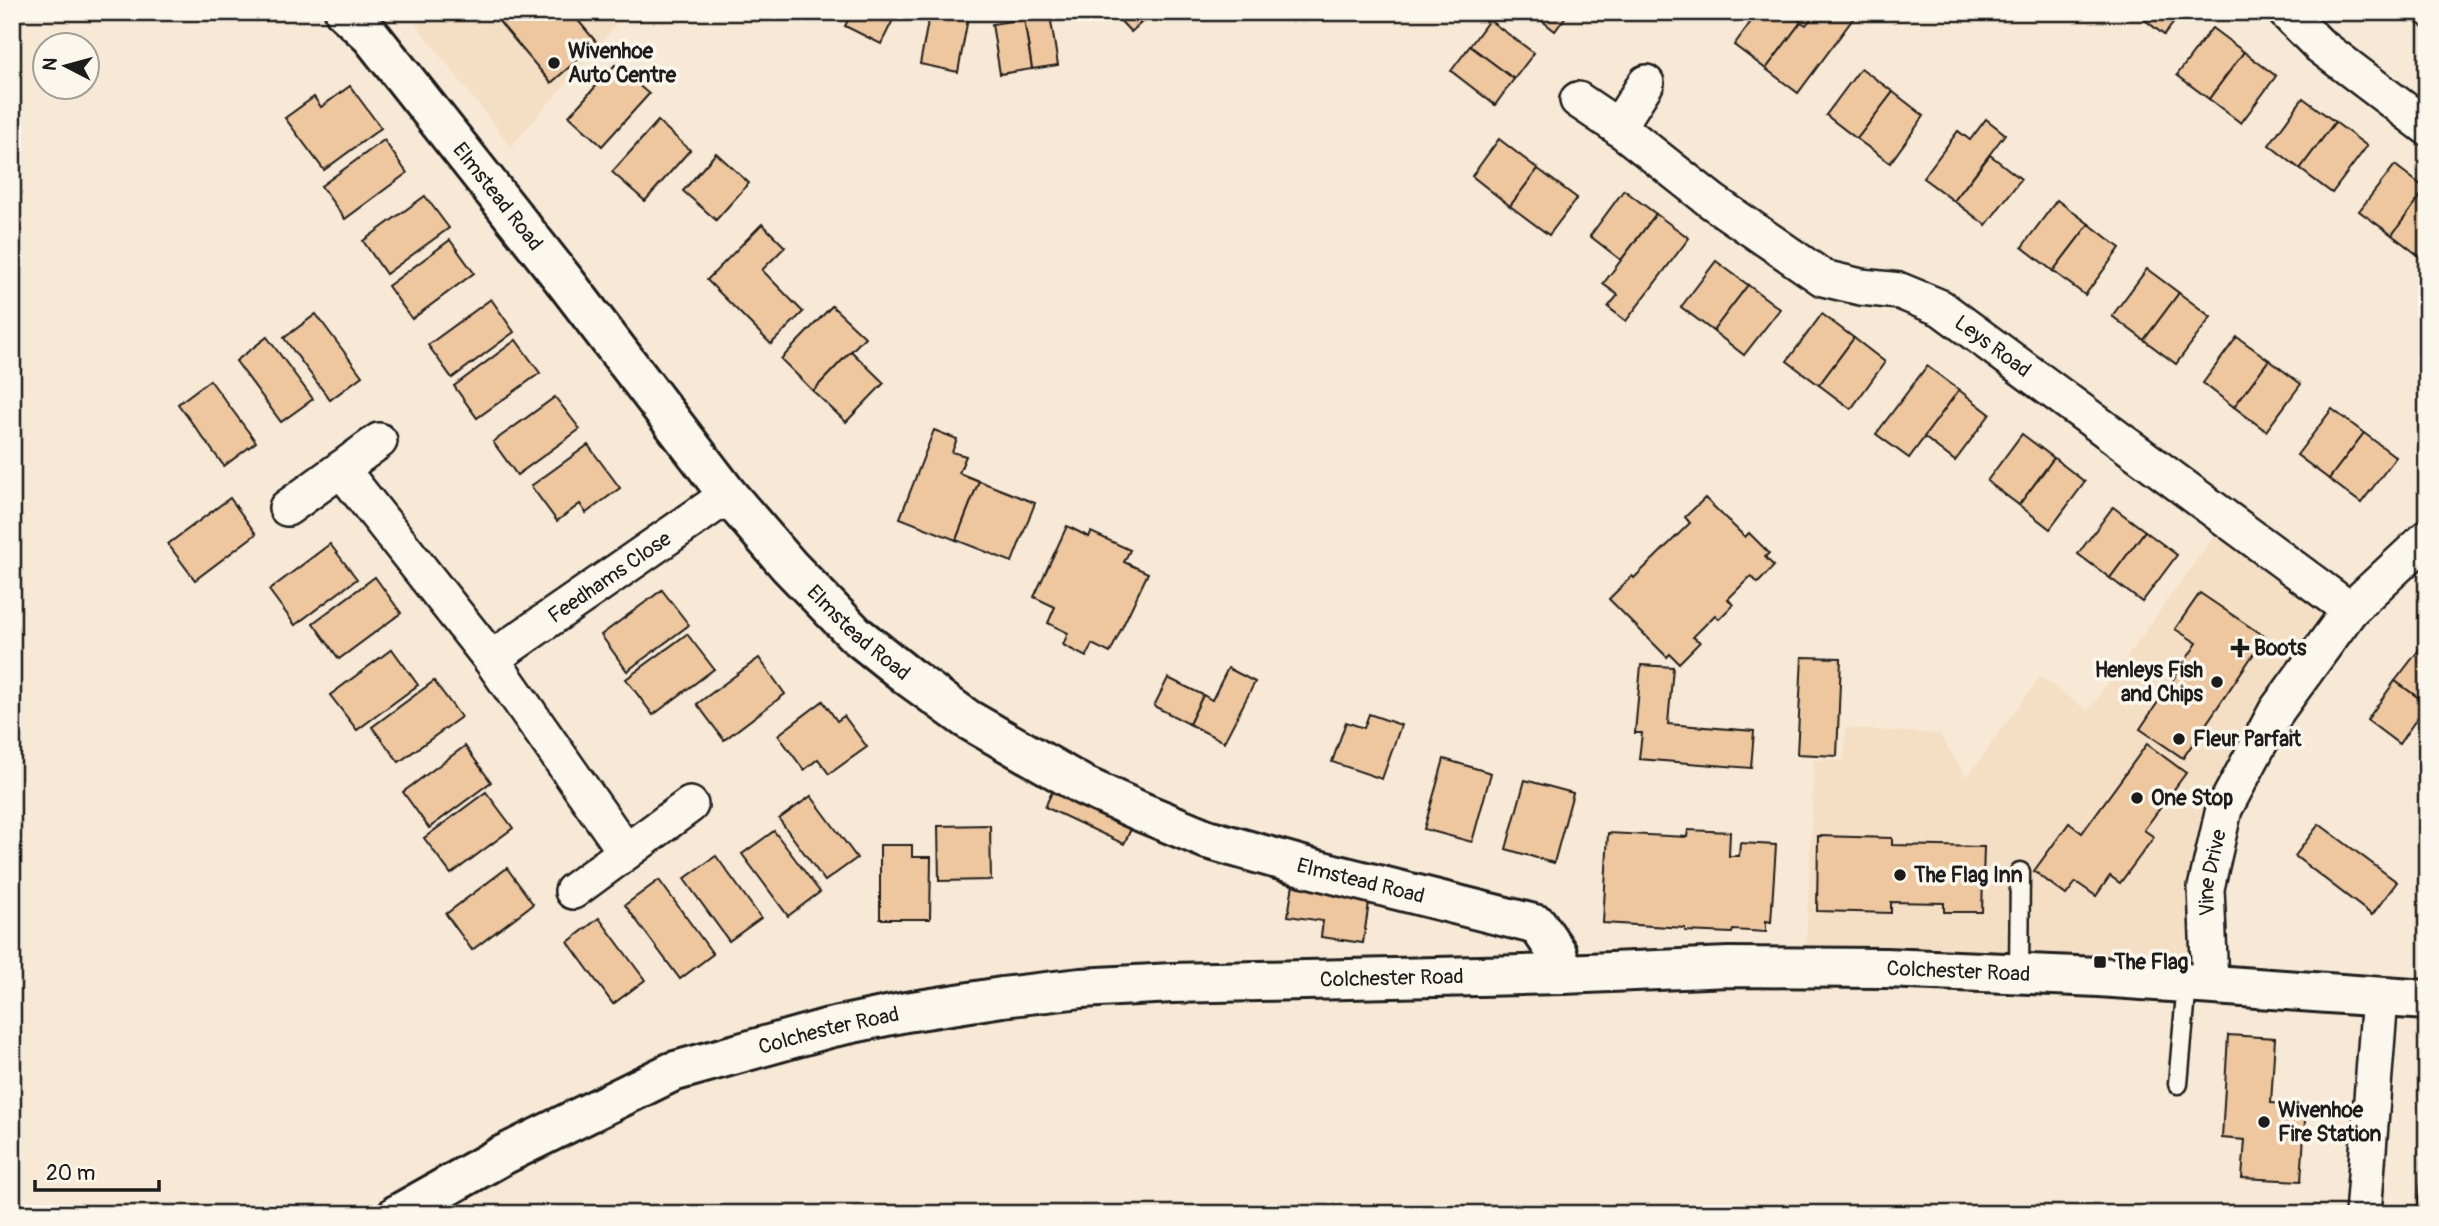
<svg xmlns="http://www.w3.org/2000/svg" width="2439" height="1226" font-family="Pangolin,sans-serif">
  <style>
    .built { fill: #f5dfc4 }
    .building { fill: #efc79e; stroke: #1c1c1c; stroke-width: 2 }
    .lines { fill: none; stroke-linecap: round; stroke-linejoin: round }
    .lane-casing { stroke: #1c1c1c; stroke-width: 23 }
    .street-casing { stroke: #1c1c1c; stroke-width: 40 }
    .secondary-casing { stroke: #1c1c1c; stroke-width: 44 }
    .lane { stroke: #fbf7ec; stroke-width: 18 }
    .street { stroke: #fbf7ec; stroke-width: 35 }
    .secondary { stroke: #fbf7ec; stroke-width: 38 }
    .poi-dot { fill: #1c1c1c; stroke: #fbf7ec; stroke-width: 2.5 }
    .labels { text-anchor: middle; stroke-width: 7; stroke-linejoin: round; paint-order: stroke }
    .poi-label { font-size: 21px; font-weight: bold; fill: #1c1c1c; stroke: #fbf7ec; text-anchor: start }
    .street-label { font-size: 21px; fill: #1c1c1c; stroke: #fbf7ec }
  </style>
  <rect width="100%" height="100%" fill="#f7e9d5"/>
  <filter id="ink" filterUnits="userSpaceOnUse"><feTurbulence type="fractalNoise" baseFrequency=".0143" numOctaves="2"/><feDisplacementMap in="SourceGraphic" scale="14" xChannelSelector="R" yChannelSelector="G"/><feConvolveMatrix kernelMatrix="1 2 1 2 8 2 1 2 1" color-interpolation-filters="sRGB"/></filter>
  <g filter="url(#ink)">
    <g class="built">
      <path d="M407,12H623L611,31L511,147Z"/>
      <path d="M2231,512L2343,593L2278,683L2195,961L1806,948L1814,759L1843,761L1846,728L1939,734L1967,777L2040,677L2088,711Z"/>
    </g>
    <g class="building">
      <path d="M491,12H571L597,43L551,83Z"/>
      <path d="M852,12H897L881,44L845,26Z"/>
      <path d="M949,12L969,13L958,72L920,64L929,16L947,20Z"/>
      <path d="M1112,12H1153L1131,32Z"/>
      <path d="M1531,12H1569L1555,31Z"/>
      <path d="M1758,12H1789L1801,22L1766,69L1734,45Z"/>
      <path d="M1816,12H1858L1798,93L1766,69L1801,22L1806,25Z"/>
      <path d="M2143,12H2182L2164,35L2140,16Z"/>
      <path d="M2408,12H2427V30L2406,15Z"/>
      <path d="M1050,15L1058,65L1032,69L1024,19Z"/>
      <path d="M1024,19L1032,69L1000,74L992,24Z"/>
      <path d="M1489,20L1534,53L1514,79L1470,46Z"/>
      <path d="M2212,28L2244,52L2209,99L2177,75Z"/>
      <path d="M1470,46L1514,79L1495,105L1451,71Z"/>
      <path d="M2244,52L2276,76L2241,123L2209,99Z"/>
      <path d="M615,65L649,94L602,146L569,116Z"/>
      <path d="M1861,68L1893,92L1857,139L1826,115Z"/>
      <path d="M350,86L381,128L324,170L285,118L314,97L321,107Z"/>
      <path d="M1893,92L1924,116L1890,163L1857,139Z"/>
      <path d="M2303,98L2335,122L2300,169L2269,145Z"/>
      <path d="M1986,119L2005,134L1954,201L1923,178L1958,131L1970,140Z"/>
      <path d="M658,121L690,150L645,201L612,172Z"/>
      <path d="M2335,122L2367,146L2332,193L2300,169Z"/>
      <path d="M1499,139L1538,169L1510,206L1472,176Z"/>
      <path d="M384,140L407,173L345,219L321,186Z"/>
      <path d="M716,153L749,183L716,220L683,191Z"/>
      <path d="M1990,155L2021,179L1986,225L1954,201Z"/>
      <path d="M2395,165L2426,189L2392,235L2359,211Z"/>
      <path d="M1538,169L1577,198L1549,235L1510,206Z"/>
      <path d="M2426,189L2427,255L2423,259L2392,235Z"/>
      <path d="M1624,190L1656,214L1621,260L1590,236Z"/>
      <path d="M425,196L449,228L386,274L363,241Z"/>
      <path d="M2057,200L2089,224L2053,271L2022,247Z"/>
      <path d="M1656,214L1689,238L1626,321L1608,307L1618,295L1603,284Z"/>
      <path d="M762,224L785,247L762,270L803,312L771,344L707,280Z"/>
      <path d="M2089,224L2120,248L2085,295L2053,271Z"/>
      <path d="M450,240L474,273L412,319L388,286Z"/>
      <path d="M1716,261L1748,285L1713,331L1681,307Z"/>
      <path d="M2147,269L2179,293L2144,340L2112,316Z"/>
      <path d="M1748,285L1780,309L1744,355L1713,331Z"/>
      <path d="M2179,293L2211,317L2176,364L2144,340Z"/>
      <path d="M491,299L514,332L452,378L428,345Z"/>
      <path d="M832,306L865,337L813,391L781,359Z"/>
      <path d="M316,314L362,376L330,400L284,338Z"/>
      <path d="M1822,314L1854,338L1819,385L1787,361Z"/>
      <path d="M267,337L313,399L281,422L236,361Z"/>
      <path d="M2237,337L2269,360L2234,407L2203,383Z"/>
      <path d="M1854,338L1885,362L1851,409L1819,385Z"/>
      <path d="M516,340L540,373L477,418L454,386Z"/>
      <path d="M851,351L884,383L846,422L813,391Z"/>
      <path d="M2269,360L2301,384L2266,431L2234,407Z"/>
      <path d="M1927,366L1959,390L1909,458L1876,434Z"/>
      <path d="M210,380L256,442L224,466L178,404Z"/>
      <path d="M1959,390L1990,414L1955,461L1924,437Z"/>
      <path d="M555,397L580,429L517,475L493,442Z"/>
      <path d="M2332,409L2364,433L2329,479L2297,455Z"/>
      <path d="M934,430L957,439L952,452L966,456L959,473L979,481L956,540L900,518Z"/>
      <path d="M2364,433L2396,457L2361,503L2329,479Z"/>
      <path d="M2022,434L2054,458L2019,505L1987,481Z"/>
      <path d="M588,445L620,488L586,513L580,504L557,521L531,486Z"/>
      <path d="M2054,458L2085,482L2050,529L2019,505Z"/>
      <path d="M979,481L1035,503L1012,562L956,540Z"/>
      <path d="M230,498L256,534L195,580L168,544Z"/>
      <path d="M1705,498L1745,537L1749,533L1769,553L1765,557L1774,566L1758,583L1751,576L1728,599L1733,605L1719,619L1715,615L1693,637L1700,642L1679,663L1670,654L1667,657L1609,599L1632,576L1634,578L1690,523L1685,517Z"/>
      <path d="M2113,507L2145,531L2110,578L2078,554Z"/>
      <path d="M1067,526L1089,537L1091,532L1130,550L1124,562L1148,573L1110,653L1092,644L1086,657L1063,645L1068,633L1048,623L1055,607L1034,597Z"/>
      <path d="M2145,531L2177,555L2142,602L2110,578Z"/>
      <path d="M330,544L357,579L295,625L269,590Z"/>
      <path d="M375,577L401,613L339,659L313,623Z"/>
      <path d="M662,590L689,625L627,671L601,635Z"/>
      <path d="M2200,593L2265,637L2183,758L2140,729L2197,643L2175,629Z"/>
      <path d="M687,634L714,669L653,715L626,679Z"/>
      <path d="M2425,642L2427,643V704L2395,681Z"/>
      <path d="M392,649L418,685L357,730L330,695Z"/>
      <path d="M1802,657L1841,658L1837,756L1797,754Z"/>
      <path d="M759,658L785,694L724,740L697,704Z"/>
      <path d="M1641,665L1673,667L1668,724L1754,731L1751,768L1639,759L1642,733H1635Z"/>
      <path d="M1228,668L1255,682L1224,742L1189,724L1203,695L1212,700Z"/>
      <path d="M1168,678L1203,695L1189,724L1154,706Z"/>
      <path d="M434,681L461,717L399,762L372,727Z"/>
      <path d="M2395,681L2427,704L2399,744L2367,720Z"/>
      <path d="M823,701L837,721L844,716L867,747L829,774L818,759L804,770L778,735Z"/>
      <path d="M1369,714L1401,725L1382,779L1332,762L1346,722L1364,728Z"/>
      <path d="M2147,744L2186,773L2144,830L2154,837L2120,883L2110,876L2096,896L2076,882L2066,895L2034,871L2069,823L2082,833Z"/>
      <path d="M465,746L491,782L429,828L403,792Z"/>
      <path d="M1444,759L1491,773L1472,842L1424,829Z"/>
      <path d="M1059,777L1138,814L1124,844L1045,807Z"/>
      <path d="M1525,780L1573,793L1554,863L1506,849Z"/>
      <path d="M486,792L513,828L451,874L424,838Z"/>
      <path d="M811,796L857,858L825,881L779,819Z"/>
      <path d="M2319,824L2397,882L2372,915L2295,856Z"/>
      <path d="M990,825L991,880L939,881L938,826Z"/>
      <path d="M1688,830L1730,832L1729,856H1739L1740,843L1776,845L1771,922L1766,921V932L1733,930L1732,933L1685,931V928L1603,923L1608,833L1687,837Z"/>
      <path d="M774,831L820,892L788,916L742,854Z"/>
      <path d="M1818,836L1892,838V845L1984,847L1982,912H1944V903L1891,902V913L1817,911Z"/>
      <path d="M880,845H912V857H931L930,919H880Z"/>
      <path d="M716,856L761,918L729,941L684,879Z"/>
      <path d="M507,868L533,904L472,950L446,914Z"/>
      <path d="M659,880L713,954L680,979L625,905Z"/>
      <path d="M1293,884L1370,896L1363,943L1321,937L1323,921L1288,916Z"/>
      <path d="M599,918L645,980L613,1004L568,942Z"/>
      <path d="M2228,1035L2275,1038L2271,1103L2306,1105L2301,1181L2242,1178L2245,1140L2222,1138Z"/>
      <path d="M2426,1108H2427V1170L2422,1169Z"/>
      <path d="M2422,1169L2427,1170V1214H2418Z"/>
    </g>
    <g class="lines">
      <defs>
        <g id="lane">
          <path d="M2019,974L2020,872"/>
          <path d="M2178,1084L2187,983"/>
        </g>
        <g id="street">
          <path d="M2286,12L2319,45L2427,127"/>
          <path id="s1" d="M1578,100L1618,127L1713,202L1823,278L1861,287L1900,291L1941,308L2350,610"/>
          <path d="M1618,127L1646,83"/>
          <path d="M341,469L379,441"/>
          <path d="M287,508L341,469L491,659L626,852L573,891"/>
          <path id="s2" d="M491,659L728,495"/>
          <path d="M626,852L690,805"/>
          <path id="s3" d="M2210,984L2206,888L2224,809L2277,710L2350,610L2427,538"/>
          <path d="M2363,1214L2380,997"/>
        </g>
        <g id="secondary">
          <path id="s4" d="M345,12L371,36L567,284L728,495L789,566L855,634L909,677L967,719L1084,786L1144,813L1207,839L1306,867L1538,925L1557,953L1563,974"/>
          <path id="s5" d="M398,1214L501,1156L672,1072L829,1028L906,1012L1002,997L1081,988L1172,983L1563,974L1729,967L1885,968L2099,977L2427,1000"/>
        </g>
      </defs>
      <use href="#lane" class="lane-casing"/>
      <use href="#street" class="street-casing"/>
      <use href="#secondary" class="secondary-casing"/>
      <use href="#lane" class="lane"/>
      <use href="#street" class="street"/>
      <use href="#secondary" class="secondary"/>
    </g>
  </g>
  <g class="poi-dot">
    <circle cx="554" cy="63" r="7"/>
    <path d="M2236.5 637.5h7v7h7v7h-7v7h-7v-7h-7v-7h7z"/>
    <circle cx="2217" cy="682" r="7"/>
    <circle cx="2179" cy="739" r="7"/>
    <circle cx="2137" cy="798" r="7"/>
    <circle cx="1900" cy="875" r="7"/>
    <rect x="2093" y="955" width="14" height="14" rx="3.5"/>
    <circle cx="2264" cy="1122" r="7"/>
  </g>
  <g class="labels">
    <g class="poi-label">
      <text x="568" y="58">Wivenhoe<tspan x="568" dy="24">Auto Centre</tspan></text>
      <text x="2254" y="655">Boots</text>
      <text x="2203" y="677" text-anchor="end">Henleys Fish<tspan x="2203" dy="24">and Chips</tspan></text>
      <text x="2193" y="746">Fleur Parfait</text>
      <text x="2151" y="805">One Stop</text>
      <text x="1914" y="882">The Flag Inn</text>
      <text x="2114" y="969">The Flag</text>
      <text x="2278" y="1117">Wivenhoe<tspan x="2278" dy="24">Fire Station</tspan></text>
    </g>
    <g class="street-label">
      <text dy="7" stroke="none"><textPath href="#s4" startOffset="240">Elmstead Road</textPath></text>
      <text dy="7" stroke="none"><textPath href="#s1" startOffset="490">Leys Road</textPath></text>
      <text dy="7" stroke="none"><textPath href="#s2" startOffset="144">Feedhams Close</textPath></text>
      <text dy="7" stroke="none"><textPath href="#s4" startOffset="807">Elmstead Road</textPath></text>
      <text dy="7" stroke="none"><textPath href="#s3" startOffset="112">Vine Drive</textPath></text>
      <text dy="7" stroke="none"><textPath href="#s4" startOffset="1374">Elmstead Road</textPath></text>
      <text dy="7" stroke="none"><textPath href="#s5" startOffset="1605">Colchester Road</textPath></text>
      <text dy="7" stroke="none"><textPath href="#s5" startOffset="1038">Colchester Road</textPath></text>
      <text dy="7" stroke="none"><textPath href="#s5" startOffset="471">Colchester Road</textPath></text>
    </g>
  </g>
  <rect width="2439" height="1226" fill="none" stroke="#fbf7ec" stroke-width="42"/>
  <rect x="21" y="21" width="2397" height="1184" fill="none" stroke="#1c1c1c" stroke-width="2.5" filter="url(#ink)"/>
  <g transform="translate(66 66) rotate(276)"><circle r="33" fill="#fbf7ec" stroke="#a29f99" stroke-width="2"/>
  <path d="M0-5L12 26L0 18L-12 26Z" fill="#1c1c1c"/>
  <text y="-10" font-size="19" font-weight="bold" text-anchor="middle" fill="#1c1c1c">N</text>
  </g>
  <path d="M35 1180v10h124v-10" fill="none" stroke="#1c1c1c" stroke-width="3.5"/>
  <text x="46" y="1180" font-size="21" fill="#1c1c1c" stroke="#fbf7ec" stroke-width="5" paint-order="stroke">20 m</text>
</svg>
